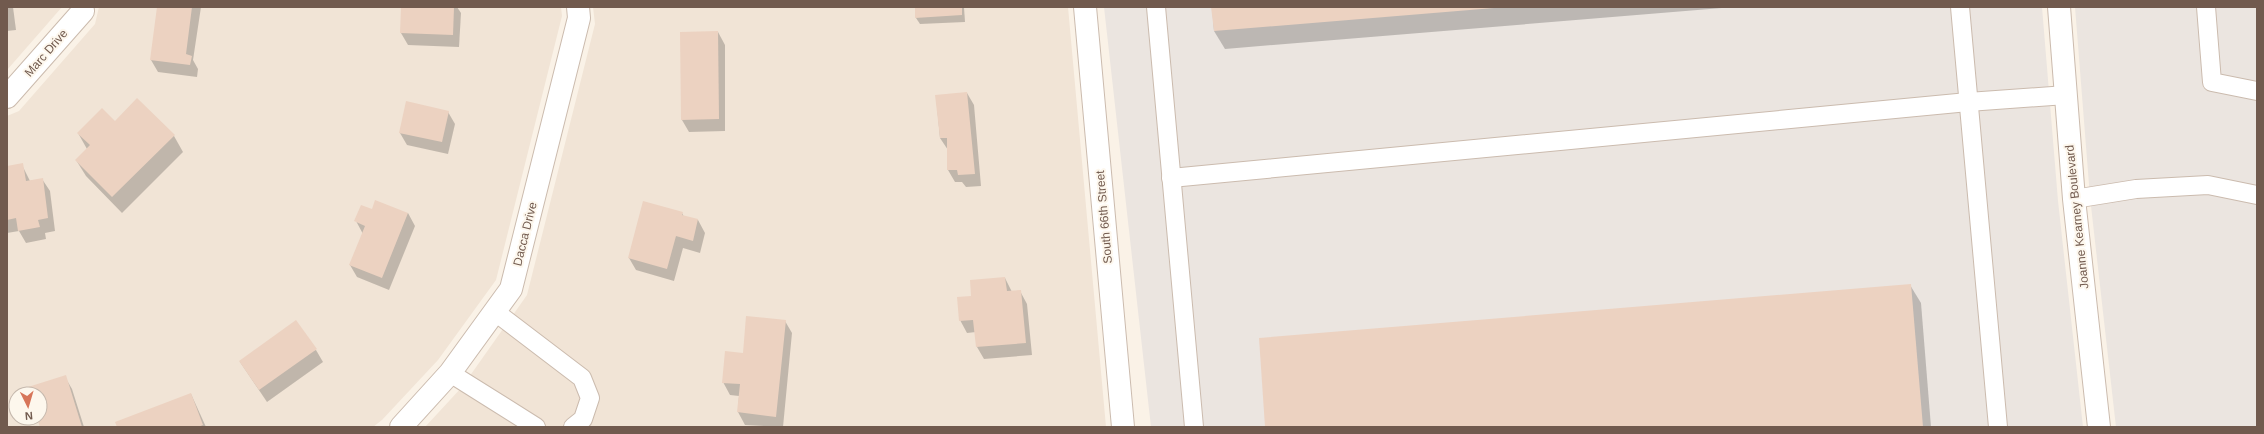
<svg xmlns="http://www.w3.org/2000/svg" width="2264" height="434" font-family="Arial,sans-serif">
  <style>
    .residential { fill: #f1e4d6; fill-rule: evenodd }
    .industrial { fill: #ebe5e0 }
    .shadow { fill: #0003 }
    .building { fill: #ecd2c1 }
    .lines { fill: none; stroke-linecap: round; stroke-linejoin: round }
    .service-casing { stroke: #cbbbae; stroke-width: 20 }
    .minor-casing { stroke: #cbbbae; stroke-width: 24 }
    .service { stroke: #fff; stroke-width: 18 }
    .minor { stroke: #fff; stroke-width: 22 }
    .labels { text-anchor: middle; stroke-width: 4; stroke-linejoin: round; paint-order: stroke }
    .street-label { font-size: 12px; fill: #715a4e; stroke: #fdf7ed }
  </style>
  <rect width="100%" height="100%" fill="#faf2e7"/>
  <g class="residential">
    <path d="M7,7H62L7,70Z"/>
    <path d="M99,7H561L562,16L496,280L438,360L382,420L373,427H7V116L19,111L95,24ZM16,394H40V418H16Z"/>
    <path d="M593,7H1068L1106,427H425L462,387L527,295L595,24Z"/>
  </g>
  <g class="industrial">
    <path d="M1104,7H2042L2058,201L2083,427H1151Z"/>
    <path d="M2075,7H2257V427H2116L2090,197Z"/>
  </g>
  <g class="shadow">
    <path d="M7,7H13L16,30L7,31Z"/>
    <path d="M158,7H201L193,60L198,69L197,77L158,72L151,60Z"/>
    <path d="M402,7H457L461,13L459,47L408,45L401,33Z"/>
    <path d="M916,7H964L965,22L920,24L916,18Z"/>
    <path d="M1212,7H1734L1225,49L1214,31Z"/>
    <path d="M718,32L725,45V131L689,132L682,120Z"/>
    <path d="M967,93L974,105L981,186L966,187L962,182H955L948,170V150L940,138L936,96Z"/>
    <path d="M448,112L455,124L448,154L407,145L400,133Z"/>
    <path d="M115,122L174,136L183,152L122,213L86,176L76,160L87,149L78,133Z"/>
    <path d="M22,165L30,181L42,179L50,191L55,231L45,233L46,239L26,243L19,231L7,233V167Z"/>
    <path d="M408,213L415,226L389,290L357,277L350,265L363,234L356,221Z"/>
    <path d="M682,213L684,217L698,220L705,233L700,253L683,248L674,281L636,270L629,258Z"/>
    <path d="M1005,278L1012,292L1020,291L1027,304L1032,355L984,359L977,347L976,332L967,333L960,320L972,297Z"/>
    <path d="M1910,285L1921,303L1931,427H1266Z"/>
    <path d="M785,321L792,333L783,427L745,425L738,412L739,396L730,395L723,382Z"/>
    <path d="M316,350L323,362L267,402L240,362Z"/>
    <path d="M65,377L72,389L84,427H41L38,418H40V394H31Z"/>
    <path d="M191,394L206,427H118Z"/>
  </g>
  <g class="building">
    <path d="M157,7H192L186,54L192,56L190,65L150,60Z"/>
    <path d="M401,7H454L453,35L400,33Z"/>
    <path d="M915,7H962V15L915,18Z"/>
    <path d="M1211,7H1494V8L1214,31Z"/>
    <path d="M718,31L719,119L681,120L680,32Z"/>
    <path d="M967,92L975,174L958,175L957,170H947V138H940L935,95Z"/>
    <path d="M137,98L175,135L112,197L75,160L90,145L77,133L102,108L115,121Z"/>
    <path d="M406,101L449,111L442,142L399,133Z"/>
    <path d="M23,163L26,181L43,178L48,218L38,220L40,227L18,231L16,218L7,220V166Z"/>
    <path d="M375,200L408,213L382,278L349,265L365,226L354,221L361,205L372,209Z"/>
    <path d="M643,201L683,212L682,215L698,219L693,241L676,236L667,269L628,258Z"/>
    <path d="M1005,277L1007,291L1021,290L1026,343L976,347L973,320L959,321L957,297L971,296L970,280Z"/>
    <path d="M1911,284L1923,427H1265L1259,338Z"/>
    <path d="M746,316L786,320L776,417L737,412L740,384L722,383L725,351L743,353Z"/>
    <path d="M296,320L317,349L259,390L239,361Z"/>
    <path d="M66,375L82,427H40L37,418H40V394H30L28,387Z"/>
    <path d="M191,393L203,425L198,427H117L115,422Z"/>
  </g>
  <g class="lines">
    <defs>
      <g id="service">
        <path d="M1156,7L1194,427"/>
        <path d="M1960,7L1998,427"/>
        <path d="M2206,7L2212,82L2257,91"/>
        <path d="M1171,178L1968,102L2066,95"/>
        <path d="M2074,199L2136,189L2208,185L2257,195"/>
        <path d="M494,311L582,378L590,398L583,419L573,427"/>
        <path d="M450,373L536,427"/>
      </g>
      <g id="minor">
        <path d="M1085,7L1123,427"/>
        <path d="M2059,7L2074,199L2099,427"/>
        <path d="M7,97L83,11L82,7"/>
        <path d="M401,427L450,373L511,289L579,18L578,7"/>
      </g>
    </defs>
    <use href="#service" class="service-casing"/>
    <use href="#minor" class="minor-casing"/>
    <use href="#service" class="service"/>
    <use href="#minor" class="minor"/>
  </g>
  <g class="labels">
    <g class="street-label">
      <text transform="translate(46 53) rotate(-49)" y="4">Marc Drive</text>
      <text transform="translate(1104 217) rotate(-95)" y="4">South 66th Street</text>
      <text transform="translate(2077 217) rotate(-96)" y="4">Joanne Kearney Boulevard</text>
      <text transform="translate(525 234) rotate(-76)" y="4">Dacca Drive</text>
    </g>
  </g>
  <rect width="2264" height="434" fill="none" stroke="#715a4e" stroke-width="16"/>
  <g transform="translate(28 406) rotate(175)"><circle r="19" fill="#fdf7ed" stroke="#c5b8ad"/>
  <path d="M0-3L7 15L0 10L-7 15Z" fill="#d77559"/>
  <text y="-6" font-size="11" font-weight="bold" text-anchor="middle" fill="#715a4e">N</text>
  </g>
</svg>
